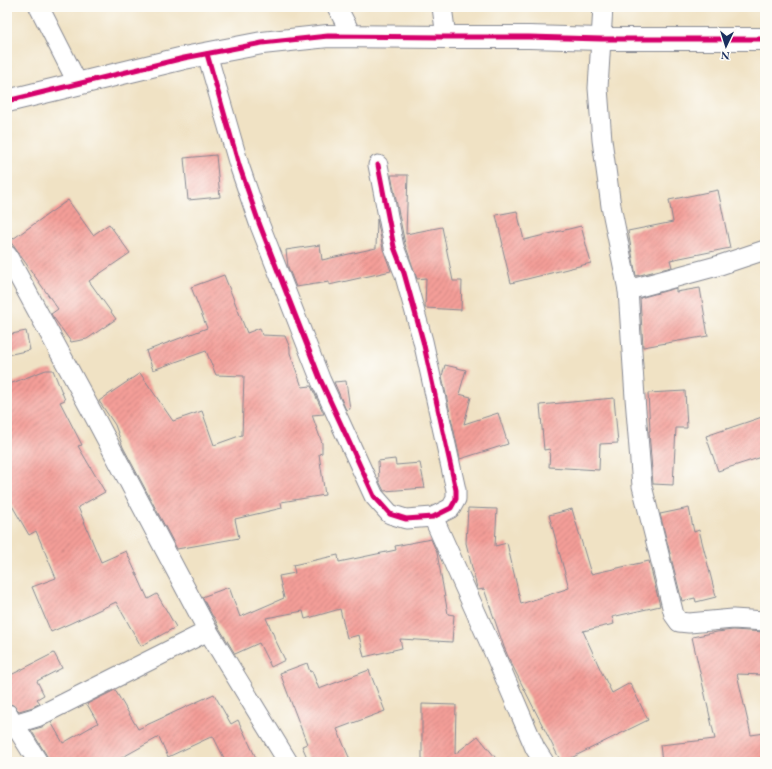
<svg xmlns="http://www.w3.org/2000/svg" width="772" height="769" font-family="'EB Garamond',serif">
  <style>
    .building { fill: url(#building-hatch) }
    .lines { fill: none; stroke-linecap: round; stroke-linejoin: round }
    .minor-casing { stroke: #868891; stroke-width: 21 }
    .tertiary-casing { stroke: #868891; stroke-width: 24 }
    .minor { stroke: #fff; stroke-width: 19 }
    .tertiary { stroke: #fff; stroke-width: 22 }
    .cycleway-casing { stroke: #fdfcf7; stroke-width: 8 }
    .cycleway { stroke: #d6006c; stroke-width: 5 }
  </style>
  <defs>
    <pattern id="building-hatch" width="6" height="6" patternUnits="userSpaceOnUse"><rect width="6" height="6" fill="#f49e98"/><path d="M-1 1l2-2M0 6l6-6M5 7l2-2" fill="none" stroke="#c5817f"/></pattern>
  </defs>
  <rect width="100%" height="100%" fill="#fdfcf7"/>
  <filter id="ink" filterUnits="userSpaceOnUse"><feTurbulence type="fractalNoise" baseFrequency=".025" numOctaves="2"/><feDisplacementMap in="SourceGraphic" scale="8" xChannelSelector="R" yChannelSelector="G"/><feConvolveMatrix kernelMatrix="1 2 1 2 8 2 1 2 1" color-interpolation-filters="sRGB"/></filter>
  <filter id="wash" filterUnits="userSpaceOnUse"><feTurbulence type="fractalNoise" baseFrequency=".012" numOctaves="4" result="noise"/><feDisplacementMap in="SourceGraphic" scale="16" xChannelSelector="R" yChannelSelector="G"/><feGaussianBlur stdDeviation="0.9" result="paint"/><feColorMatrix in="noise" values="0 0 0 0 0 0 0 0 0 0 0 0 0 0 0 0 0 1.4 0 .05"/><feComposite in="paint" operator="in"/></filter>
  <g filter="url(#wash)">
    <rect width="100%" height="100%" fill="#f0e2c4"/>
    <g id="blocks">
      <g class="building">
        <path d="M216,155L220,197L188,200L184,158Z"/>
        <path d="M391,175H408L406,234L442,227L453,281H462L461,310L425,308L426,278L417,279L405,244Z"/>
        <path d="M718,190L730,248L670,260L672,267L636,276L628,231L673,222L669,200Z"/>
        <path d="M68,200L93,235L109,224L130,253L89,281L116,319L87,339L71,342L51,314L58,309L10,241Z"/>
        <path d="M517,211L524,240L581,226L591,263L511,283L502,246L503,245L496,215Z"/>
        <path d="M377,219L383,249L391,271L329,285V282L296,287L288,267L286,250L320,245L322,260L376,248Z"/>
        <path d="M224,275L247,333L260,328L262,335L285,336L290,348V353L302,387L311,386L324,414L312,415L322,443V453L319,454L325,495L281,502L282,508L235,519L239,538L177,549L123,447L115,425L99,401L140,373L173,421L202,411L214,445L242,435L244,376L216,375L206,351L153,370L146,351L207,328L191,287Z"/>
        <path d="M676,288V292L700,288L708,336L643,347L640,298Z"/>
        <path d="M26,331L30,350L7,355V335Z"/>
        <path d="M445,365L466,370L459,394L471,397L464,424L498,413L508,444L460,459L442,376Z"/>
        <path d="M46,370H53L65,400L60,402L82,445L78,446L105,492L78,507L101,562L126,551L148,599L157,594L176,627L141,646L116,602L69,624L51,632L32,587L56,578L36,531L29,535L7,497V385Z"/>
        <path d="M346,381L350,409L346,410L334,382Z"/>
        <path d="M685,391L687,428H676L673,485L653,484L649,431H650L648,393Z"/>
        <path d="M614,398L618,443L600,444L599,470L549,467L550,449L544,450L540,405Z"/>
        <path d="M765,416V456L718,471L706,436Z"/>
        <path d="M395,459L396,465L420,463L425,488L384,491L379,481L378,461Z"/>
        <path d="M468,508L497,509L495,546L507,543L521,604L569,588L549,515L572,509L591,574L649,561L660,606L612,617L614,624L583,631L601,671L612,693L630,683L648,720L563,762H561L510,661L504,647L484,589L478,590L477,588L466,543Z"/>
        <path d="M689,508L694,532L699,530L716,597L696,602L695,598L682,601L660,514Z"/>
        <path d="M431,539L437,553L448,614L454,615L452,642L400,639L402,648L364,657L359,635L347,638L340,609L305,619L303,611L266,618L274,636V637L285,660L271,667L259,643L235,654L218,626L214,617H213L202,597L229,587L240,617L284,598L279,576L295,573L293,565L338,555L339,562L396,550L395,546Z"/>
        <path d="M733,630L765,632V675L737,674L751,735L765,733V762H662L660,745L715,739L692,637L717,632Z"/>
        <path d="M54,653L62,668L37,681L44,695L37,699L40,703L33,707L19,711L13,705L7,703V677Z"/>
        <path d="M307,663L310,672L312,671L319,689L369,670L385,711L337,729L351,762H309L302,746L307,744L280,673Z"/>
        <path d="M115,690L138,729L214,694L231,724L238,720L258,762H226L213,736L168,757L159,737L114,762H49L47,756L31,730L42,727L51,722L63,743L98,723L87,704Z"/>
        <path d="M422,704L456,705L455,754L478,736L499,762H422Z"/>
      </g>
    </g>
  </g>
  <g filter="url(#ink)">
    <use href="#blocks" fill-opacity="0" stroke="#868891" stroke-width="1"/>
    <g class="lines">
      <defs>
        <g id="minor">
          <path d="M39,7L78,84"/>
          <path d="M337,7L352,36"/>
          <path d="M442,7L446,37"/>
          <path d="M603,7L598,88L602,140L611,206L628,290L635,398L642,486L657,546L674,615L679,622L689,623L733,619L765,621"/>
          <path d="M207,54L239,165L259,223L321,381L374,496L390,514L406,519L433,517L451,508L456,499V490L423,341L404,273L394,247L378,165"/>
          <path d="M7,255L92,412L208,631L288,762"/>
          <path d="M628,290L717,266L765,250"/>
          <path d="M433,517L496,657L535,748L544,762"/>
          <path d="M8,714L38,762"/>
          <path d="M7,727L14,724L37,717L208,631"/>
        </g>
        <path id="tertiary" d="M7,101L184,58L262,43L328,36L446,37H529L601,39H765"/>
      </defs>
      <use href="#minor" class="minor-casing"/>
      <use href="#tertiary" class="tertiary-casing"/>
      <use href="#minor" class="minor"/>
      <use href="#tertiary" class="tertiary"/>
      <defs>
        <g id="cycleway">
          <path d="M207,54L239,165L259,223L321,381L374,496L390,514L406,519L433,517L451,508L456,499V490L423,341L404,273L394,247L378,165"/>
          <path d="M7,101L184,58L262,43L328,36L446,37H529L601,39H765"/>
        </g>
      </defs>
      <use href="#cycleway" class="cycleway-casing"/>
      <use href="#cycleway" class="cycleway"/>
    </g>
  </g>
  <rect width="772" height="769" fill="none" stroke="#fdfcf7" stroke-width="24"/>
  <g transform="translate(726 46) rotate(184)" stroke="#fdfcf7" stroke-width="3" paint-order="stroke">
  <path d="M0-3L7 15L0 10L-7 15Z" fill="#1b2f5e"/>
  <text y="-6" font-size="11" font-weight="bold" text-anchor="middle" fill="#1b2f5e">N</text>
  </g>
</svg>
